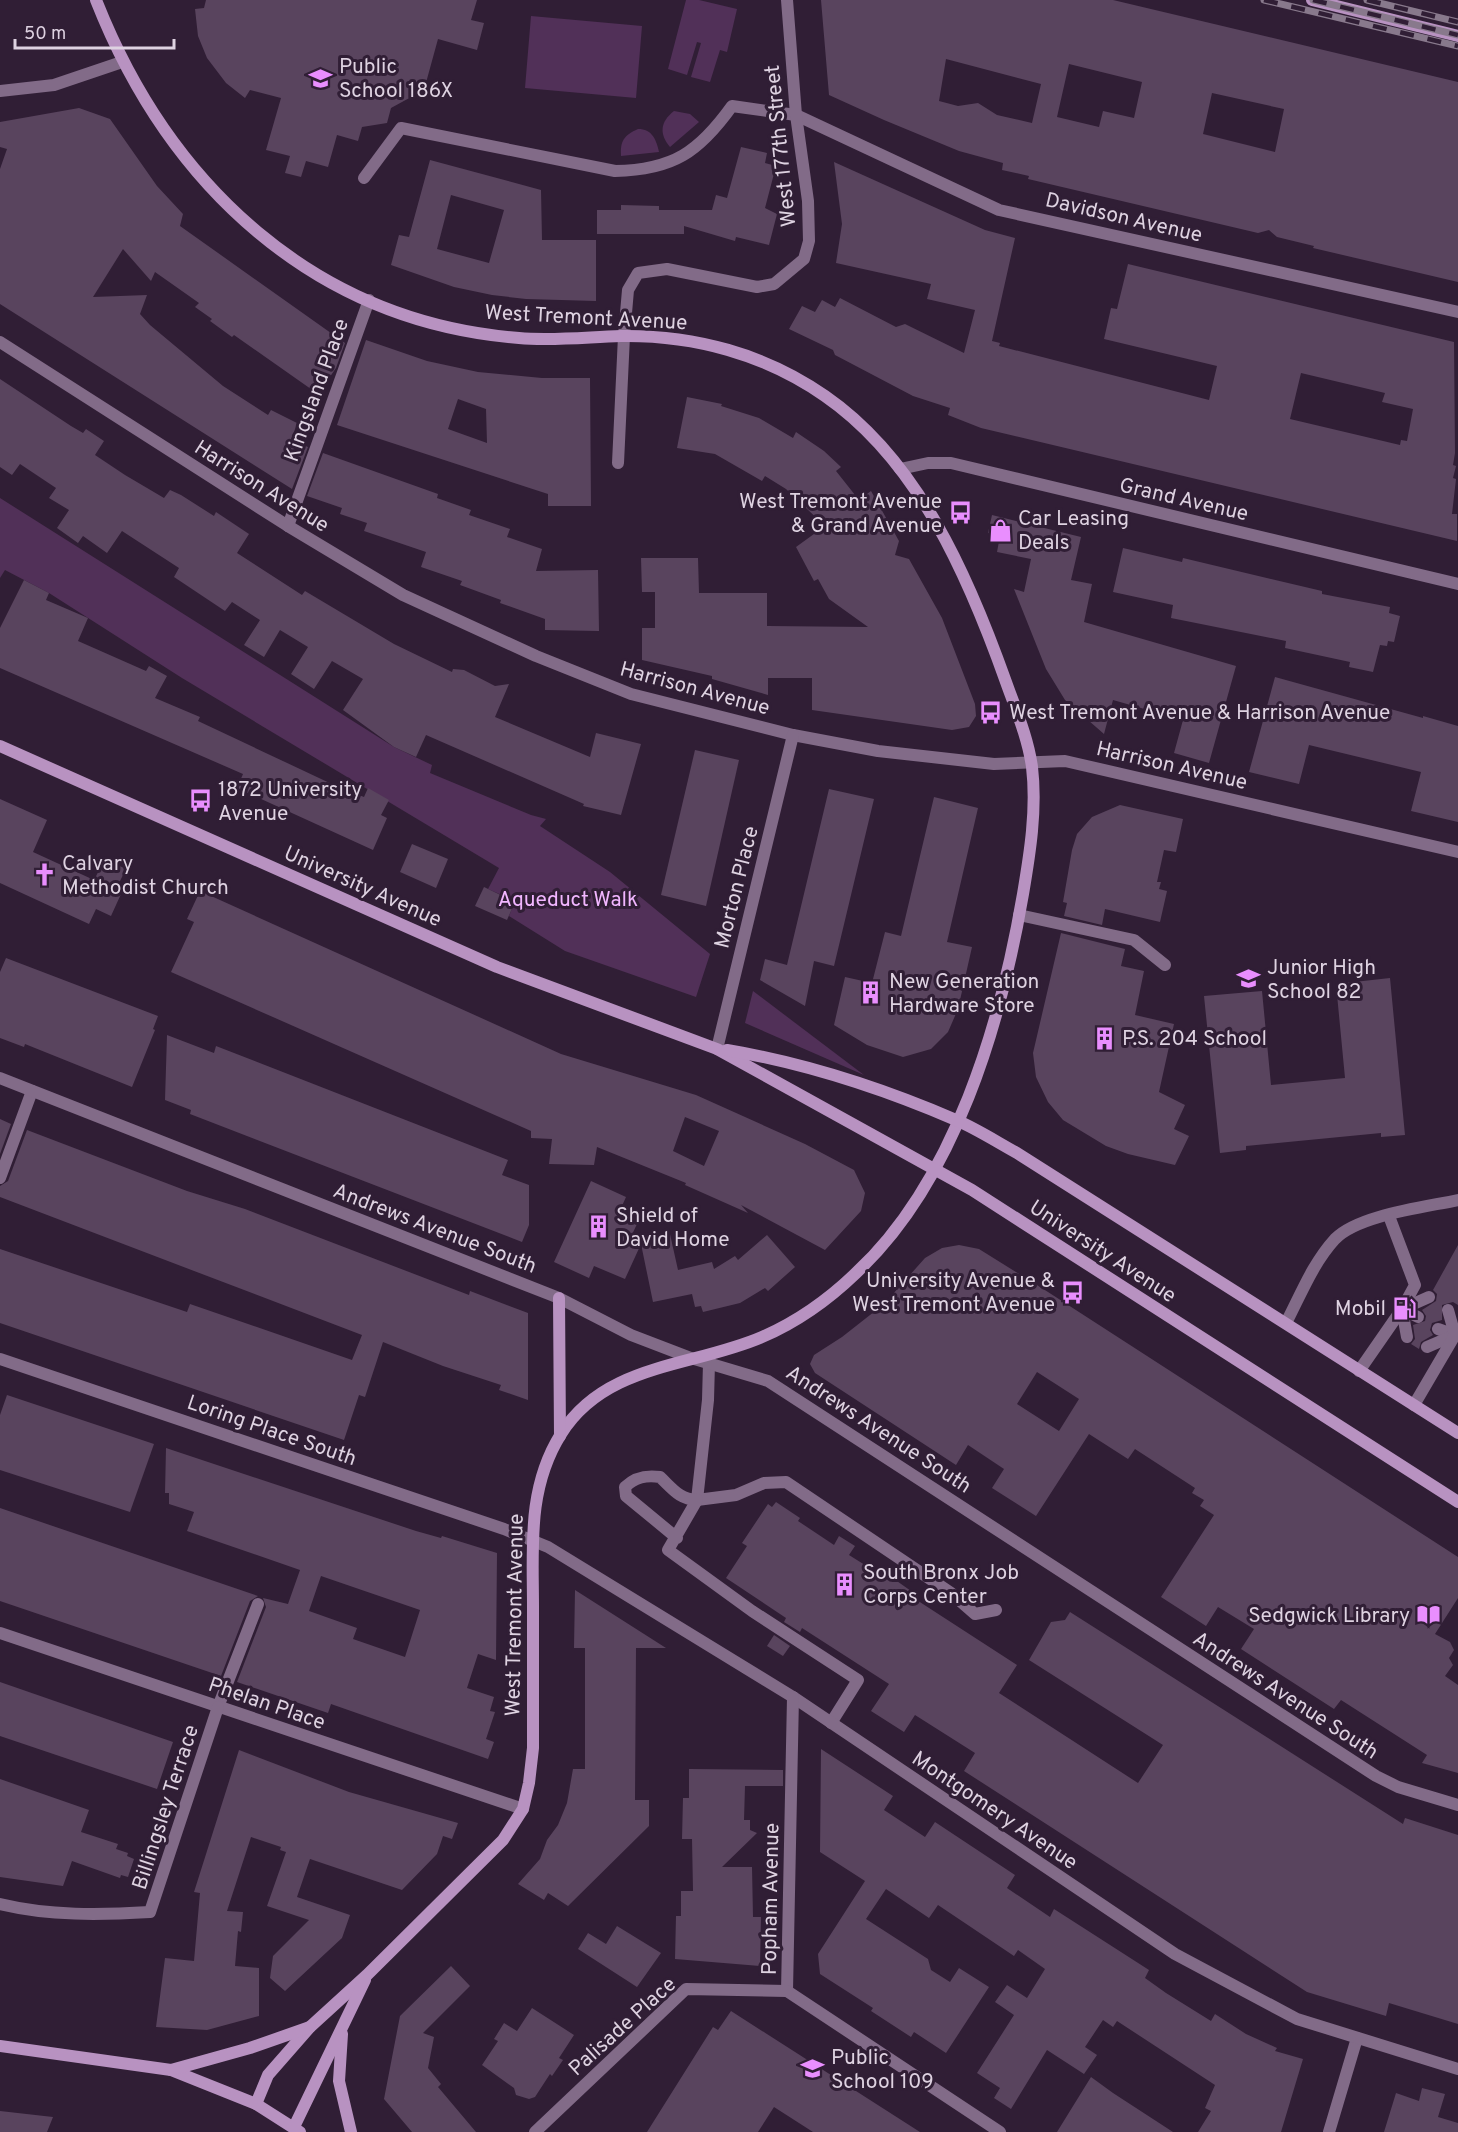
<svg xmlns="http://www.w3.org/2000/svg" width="1458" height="2132" font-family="Overpass,sans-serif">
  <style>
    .green { fill: #513058 }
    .building { fill: #59445e; fill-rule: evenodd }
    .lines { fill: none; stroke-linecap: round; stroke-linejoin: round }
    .service { stroke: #826b88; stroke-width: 12 }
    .minor { stroke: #826b88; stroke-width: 12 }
    .tertiary { stroke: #826b88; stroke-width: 12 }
    .secondary { stroke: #b892c1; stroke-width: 12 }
    .rail-casing { stroke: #88798c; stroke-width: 7 }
    .rail { stroke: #301e35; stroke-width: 4.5; stroke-dasharray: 14; stroke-linecap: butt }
    .labels { text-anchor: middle; stroke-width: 6; stroke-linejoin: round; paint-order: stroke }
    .poi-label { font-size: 21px; fill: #ded2e1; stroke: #301e35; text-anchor: start }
    .street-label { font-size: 21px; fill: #ded2e1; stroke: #301e35 }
    .park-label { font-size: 21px; fill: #f1b6ff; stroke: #301e35 }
  </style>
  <rect width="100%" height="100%" fill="#301e35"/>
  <g class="green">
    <path d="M686,0H699L737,9L727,52L720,50L710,82L691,77L701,43L697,42L687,75L668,69Z"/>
    <path d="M531,16L642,26L636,98L525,88Z"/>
    <path d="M674,111L690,114L699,122L670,147C659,134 660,122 674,111Z"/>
    <path d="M638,129C652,129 656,139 659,152L621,156C620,141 624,135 638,129Z"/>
    <path d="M0,498L394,747L432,765L430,773L531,815L546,819L540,826L610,872L710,954L696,997L565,951L509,916L515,901L488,889L499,868L182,678L49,593L5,570L0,578Z"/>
    <path d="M753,991L864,1075L745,1023Z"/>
  </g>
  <g class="building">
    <path d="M206,0H477L471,20L484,23L477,50L438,39L424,90L391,108L387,123L362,127L358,141L337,135L328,167L306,161L301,177L285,173L290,156L266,150L281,98L250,90L245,98L226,83L207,58L198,36L195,9L204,8Z"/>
    <path d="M821,0H1113L1458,82V282L1313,248L1314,246L1277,237L1269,230L1258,233L1028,179L1029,176L1002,170L1003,163L959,151L884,120L829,95ZM946,59L1041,84L1032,123L997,115L978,103L958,106L939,101ZM1069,64L1142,82L1134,118L1103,111L1099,127L1057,117ZM1212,93L1284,109L1275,152L1203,134Z"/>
    <path d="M79,108L110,119L157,186L183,214L180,226L345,343L336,368L318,394L234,335L232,337L210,321L212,319L195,307L199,303L155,272L151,281L123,249L93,297L147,295L140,314L150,325L223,386L268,415L271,410L297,423L291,441L308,447L292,489L0,304V169L7,149L0,147V122Z"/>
    <path d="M741,147L767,153L765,163L776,166L765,208L777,214L769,245L736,237L735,241L684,226V234H597V210H621V205L659,206V210H712L716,195L727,198Z"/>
    <path d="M430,160L541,190L542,240H596V301L526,299L492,295L454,287L391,265L399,235L409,237ZM451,195L504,210L489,263L437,249Z"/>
    <path d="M834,162L985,230L1015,238L992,341L1000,343L999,346L1209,400L1217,366L1104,339L1111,308L1117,309L1128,264L1454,342L1455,453L1453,465L1456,466L1453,478L1456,479L1452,514H1457V541L981,428L948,415L950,408L913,396L835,355L833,350L789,329L802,306L815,312L822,300L835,307L840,298L896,327L905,324L964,353L975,310L927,299L931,284L836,263L842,224ZM1301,373L1385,393L1382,402L1413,409L1407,441L1401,440L1400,445L1290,419Z"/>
    <path d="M366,340L427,361L478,372L542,378H590L591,506H548V494L337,425ZM458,399L486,409L487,443L448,429Z"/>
    <path d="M0,379L71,426L83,433L86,429L104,441L95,455L125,475L164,498L170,490L181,495L214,516L216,512L249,534L237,553L302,595L305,591L394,644L452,672L453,669L464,670L495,686L509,684L495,717L590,757L596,733L641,744L621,815L583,806L584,804L426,735L416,757L394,747L343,710L363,679L332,661L314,689L291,674L308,647L280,630L264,657L244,645L260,620L232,602L225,611L174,577L179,568L122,531L107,553L83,536L78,543L57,528L69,510L49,498L56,488L20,464L12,475L0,467Z"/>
    <path d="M687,397L722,404L721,406L759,418L793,438L796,432L824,451L841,467L836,471L859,500L871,491L899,541L895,555L909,559L942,618L975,704L976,716L969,727L952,730L812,710V678H768V695L712,679V676L642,660V628H655V592H642L641,558H698L699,593H767V626L868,627L829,599L818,579L814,581L796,547L825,526L786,489L765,476L762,481L715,454L677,448Z"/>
    <path d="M323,453L438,494L437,498L471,510L469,515L510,529L507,537L542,549L536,571L598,570L599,631L545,630V619L500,603L501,600L460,585L462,581L421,567L426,552L364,531L367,523L340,514L342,508L307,496Z"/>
    <path d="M992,515L1081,537L1071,580L1092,584L1084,622L1236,666L1209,763L1174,753L1183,720L1113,700L1104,734L1065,700L1046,669L1014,589L1024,592L1031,559L997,552L1000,536L988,533Z"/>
    <path d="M1123,548L1182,562L1183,558L1322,591V594L1390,607L1389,613L1400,616L1394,642L1388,641L1387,646L1380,645L1373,672L1349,667L1350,662L1285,648L1286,641L1171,618L1173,605L1113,592Z"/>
    <path d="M24,580L49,593L46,600L88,618L78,641L146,671L149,666L167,676L155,698L200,717L198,721L336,786L364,797L368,788L389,800L381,815L387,818L373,850L237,788L243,774L0,668V628Z"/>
    <path d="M1275,677L1423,718V716L1458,726V822L1411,811L1421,772L1309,745L1299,784L1249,772Z"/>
    <path d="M695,750L739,760L706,906L661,895Z"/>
    <path d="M829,789L874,799L834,966L814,961L805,1006L760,980L765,959L787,965Z"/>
    <path d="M934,797L978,808L947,942L972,947L958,1009L948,1032L931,1049L903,1057L867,1045L834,1025L845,977L872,983L885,932L901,936Z"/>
    <path d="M0,799L47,820L33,852L94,880L105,859L126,869L117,887L121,894L111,916L96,909L89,924L0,883Z"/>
    <path d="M1120,805L1183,819L1176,852L1164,850L1157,882H1161L1159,889L1167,891L1160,922L1105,909L1102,925L1064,916L1067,903L1063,902L1072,850L1077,834L1092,817Z"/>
    <path d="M412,844L448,859L436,888L400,872Z"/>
    <path d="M484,887L515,902L507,920L475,906Z"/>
    <path d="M200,891L561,1054L696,1095L805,1144L854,1170L865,1193L861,1211L825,1250L741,1205L748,1213L685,1185L686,1183L597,1147L594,1165L549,1164L552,1139L531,1138V1131L171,972L194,922L187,919ZM685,1117L719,1131L704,1166L673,1151Z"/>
    <path d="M1061,933L1125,949L1121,966L1144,971L1135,1015L1174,1024L1159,1092L1185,1105L1174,1129L1189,1136L1175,1165L1128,1154L1106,1146L1063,1120L1048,1102L1036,1077L1033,1053Z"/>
    <path d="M6,958L158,1016L153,1029L155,1030L132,1087L25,1044L24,1047L0,1038V972Z"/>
    <path d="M1390,978L1405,1135L1381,1137V1133L1246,1146V1150L1220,1153L1204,996L1262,991L1271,1085L1345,1078L1336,984Z"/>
    <path d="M167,1035L214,1053L216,1046L508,1160L502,1175L529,1185V1225L522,1242L190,1114L191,1110L165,1100Z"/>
    <path d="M0,1119L11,1124L0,1154Z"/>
    <path d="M27,1130L187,1191L245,1209L469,1295L470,1291L528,1313V1400L499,1390L501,1385L443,1366L383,1342L365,1397L359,1395L344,1440L0,1323V1249L187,1312L190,1304L352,1360L362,1335L0,1197V1186L8,1181Z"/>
    <path d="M591,1181L626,1197L618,1215L637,1224L628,1243L670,1234L678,1270L712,1262L714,1269L735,1256L738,1260L767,1235L795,1267L768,1291L765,1288L740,1303L703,1312L701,1306L695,1307L692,1294L653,1302L641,1244L625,1279L594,1266L589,1278L554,1262Z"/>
    <path d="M959,1245L979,1249L1048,1292L1458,1557V1598L1435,1634L1450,1642L1454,1650L1449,1658L1453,1665L1445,1676L1458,1685V1773L1422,1763L1427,1755L1341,1700L1334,1709L1241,1649L1254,1629L1218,1607L1206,1626L1161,1597L1214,1515L1200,1506L1204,1500L1192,1493L1195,1488L1135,1449L1128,1459L1089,1434L1036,1516L992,1488L1004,1469L968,1445L956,1465L815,1373L810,1364L814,1355L842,1337L884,1304L925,1258L942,1248ZM1037,1372L1079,1399L1059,1431L1017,1404Z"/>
    <path d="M1458,1245V1305L1453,1302L1442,1305V1320L1432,1323L1430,1330L1433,1335L1421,1342L1419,1349L1411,1344L1415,1339L1413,1325L1425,1321L1426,1316L1422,1310L1436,1301L1437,1294L1433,1290Z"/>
    <path d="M7,1395L154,1444L130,1512L0,1470V1415Z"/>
    <path d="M166,1448L416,1531L441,1538L442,1536L497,1553L496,1660L478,1654L467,1688L494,1697L490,1711L495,1712L486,1739L494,1742L488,1759L331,1704L328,1713L237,1682L266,1607L263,1598L288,1604L300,1570L187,1531L194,1512L169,1504V1493H165ZM321,1576L420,1610L405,1657L353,1639L357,1628L309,1611Z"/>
    <path d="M776,1502L800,1518L798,1521L834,1545L839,1536L855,1546L849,1555L884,1577L887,1574L911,1591L909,1595L1017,1665L999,1693L1138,1783L1163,1745L1029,1660L1051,1622L1065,1620L1070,1612L1403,1824L1405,1818L1458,1835V2024L1389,2003L1386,2016L1307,1992L964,1771L975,1753L915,1715L904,1732L871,1711L889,1684L802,1628L800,1632L784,1622L786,1618L726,1578L747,1546L742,1543L768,1504L772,1507Z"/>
    <path d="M0,1508L258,1596L250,1601L221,1676L0,1601Z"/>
    <path d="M575,1590L666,1648H636L635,1800H649V1826L568,1906L548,1893L544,1900L518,1884L540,1859L547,1840L558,1825L567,1803L573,1769H585V1648H574Z"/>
    <path d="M774,1635L790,1646L783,1656L767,1646Z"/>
    <path d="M0,1682L173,1742L157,1789L0,1736Z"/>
    <path d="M821,1749L893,1796L884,1810L925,1837L935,1822L1015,1875L1007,1888L1050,1917L1054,1909L1149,1970L1145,1978L1166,1993L1211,2021L1215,2014L1246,2034L1277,2048L1275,2051L1303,2059L1281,2132H1198L1211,2111L1205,2108L1215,2085L1117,2021L1113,2027L1103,2020L1085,2047L1097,2055L1084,2074L1047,2050L1011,2109L994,2098L1000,2088L977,2073L1014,2015L995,2002L1007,1985L1027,1998L1045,1969L1018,1950L1014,1956L938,1905L929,1918L886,1889L866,1919L928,1959L931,1970L950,1982L959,1968L989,1987L946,2053L914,2032L911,2037L871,2011L873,2008L820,1974L818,1954L865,1881L820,1852Z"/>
    <path d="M239,1750L349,1792L458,1823L452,1839L443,1836L437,1854L402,1890L310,1859L297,1897L350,1915L342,1938L285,1991L270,1978L273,1956L309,1920L267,1906L286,1852L280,1850L281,1847L251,1837L227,1911L243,1912L241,1932L238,1931L235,1966L259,1968V2016L207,2030L156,2027L165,1958L194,1961L200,1893L194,1892Z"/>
    <path d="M689,1769L783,1770V1786H745L744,1820H750V1830L757,1833L722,1867H752L753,1917H761L760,1966L675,1959L676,1916H681V1891H693L692,1839H682L683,1798H689Z"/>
    <path d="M0,1779L89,1810L81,1832L118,1844L116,1849L128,1853L127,1856L134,1859L128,1877L121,1875L120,1878L72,1861L63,1886L0,1877Z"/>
    <path d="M617,1926L661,1953L637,1987L578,1949L588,1933L606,1944Z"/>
    <path d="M451,1966L470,1986L423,2033L434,2037L428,2068L441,2084L438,2087L476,2132H412L384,2099L400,2016Z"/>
    <path d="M532,2008L574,2035L559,2058L563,2060L552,2076L550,2074L535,2097L529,2099L516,2095L514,2088L482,2065L498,2041L494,2039L504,2023L517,2031Z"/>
    <path d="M731,2011L920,2132H813L774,2107L758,2132H647L713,2027L718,2030Z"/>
    <path d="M1091,2077L1113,2093L1173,2132H1057Z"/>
    <path d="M1422,2088L1445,2094L1438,2117L1458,2123V2132H1384L1396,2093L1419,2101Z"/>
    <path d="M0,2111L53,2117L47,2132H0Z"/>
  </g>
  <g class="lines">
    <g class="service">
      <path d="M364,178L401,128L615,171C673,170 699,152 732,106L796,115"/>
      <path d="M618,463L624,336"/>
      <path d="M288,526L369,300"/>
      <path d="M1019,915L1134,940L1165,965"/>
      <path d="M0,1178L32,1091"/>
      <path d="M1402,1309L1407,1337"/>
      <path d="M1418,1317L1402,1309L1429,1297"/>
      <path d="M1438,1329L1455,1335"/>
      <path d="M1427,1347L1455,1335"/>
      <path d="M709,1363L708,1400L697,1500L736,1495L764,1483L786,1482L951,1593L975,1614L996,1610"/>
      <path d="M1359,1371L1402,1309L1415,1285L1389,1216"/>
      <path d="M1414,1405L1455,1335L1448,1310"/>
      <path d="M677,1538L626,1496L625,1487C635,1477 646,1475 660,1477C673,1489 679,1499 697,1500L668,1550L752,1611L858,1680L831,1723"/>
      <path d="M218,1707L258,1604"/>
      <path d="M1329,2132L1357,2038"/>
    </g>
    <g class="minor">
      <path d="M0,91L54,85L122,62"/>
      <path d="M796,115L999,210L1458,312"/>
      <path d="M624,336L628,290L638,273L667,269L757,287L774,284L804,259L809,241L808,201L796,115L787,0"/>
      <path d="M0,342L288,526L403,595L536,656L631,694L793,735L878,751L994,764L1065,761L1458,852"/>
      <path d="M900,469L928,463H951L1458,584"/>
      <path d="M717,1049L793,735"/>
      <path d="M0,1078L559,1298L631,1335L691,1358L768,1381L1376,1776L1398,1787L1458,1805"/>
      <path d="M0,1359L504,1529L548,1547L793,1697L1175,1954L1297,2019L1458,2069"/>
      <path d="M0,1633L523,1809"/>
      <path d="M0,1904C50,1916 100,1915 150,1912L218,1707"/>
      <path d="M787,1991L793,1697"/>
      <path d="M787,1991L1000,2132"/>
      <path d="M535,2132L686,1989L787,1991"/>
    </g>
    <path class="tertiary" d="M1286,1323C1301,1294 1313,1263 1335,1239C1358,1215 1426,1207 1458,1200"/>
    <g class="secondary">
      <path d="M96,0C169,185 314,322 519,338C553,341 587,337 621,336C694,335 765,354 825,396C919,461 969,578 1006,682C1016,710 1028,738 1032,767C1037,809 1030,853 1023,894C1001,1023 955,1181 856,1273C829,1299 797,1322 762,1337C693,1367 605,1363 561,1434C527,1488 533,1547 533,1607C533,1654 533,1701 533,1748L529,1783L523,1809L503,1840L367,1975L310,2027L268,2075L256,2104"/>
      <path d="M1312,0L1458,36"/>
      <path d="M0,746L497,967L717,1049L972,1190L1458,1502"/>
      <path d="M727,1050C804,1063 884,1089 956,1120C977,1129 997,1142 1017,1153L1458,1433"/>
      <path d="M559,1298L560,1436"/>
      <path d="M342,2034L339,2081L351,2132"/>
      <path d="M0,2046L171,2070L256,2104L300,2132"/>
      <path d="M171,2070L250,2048L310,2027"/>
      <path d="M294,2127L365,1980"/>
    </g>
    <defs>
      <g id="rail">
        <path d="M1264,0L1458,46"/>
        <path d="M1313,0L1458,35"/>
        <path d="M1367,0L1458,22"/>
      </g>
    </defs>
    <use href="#rail" class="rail-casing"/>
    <use href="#rail" class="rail"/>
  </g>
  <defs>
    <symbol id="school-bare" viewBox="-9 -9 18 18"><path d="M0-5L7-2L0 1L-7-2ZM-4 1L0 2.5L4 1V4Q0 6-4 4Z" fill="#e98efe" stroke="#301e35" stroke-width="2.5" paint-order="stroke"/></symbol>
    <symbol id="bus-bare" viewBox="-9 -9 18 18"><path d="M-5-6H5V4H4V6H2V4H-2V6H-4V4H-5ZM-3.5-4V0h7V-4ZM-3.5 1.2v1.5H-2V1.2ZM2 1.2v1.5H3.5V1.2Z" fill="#e98efe" stroke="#301e35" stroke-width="2.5" paint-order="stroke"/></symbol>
    <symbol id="shop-bare" viewBox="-9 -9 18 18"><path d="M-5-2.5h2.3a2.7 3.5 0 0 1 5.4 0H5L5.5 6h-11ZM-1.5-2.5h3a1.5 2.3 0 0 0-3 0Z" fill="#e98efe" stroke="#301e35" stroke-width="2.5" paint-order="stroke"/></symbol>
    <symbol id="church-bare" viewBox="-9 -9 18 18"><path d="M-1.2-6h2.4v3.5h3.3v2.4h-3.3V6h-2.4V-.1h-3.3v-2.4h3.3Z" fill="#e98efe" stroke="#301e35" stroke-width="2.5" paint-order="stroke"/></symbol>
    <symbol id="building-bare" viewBox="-9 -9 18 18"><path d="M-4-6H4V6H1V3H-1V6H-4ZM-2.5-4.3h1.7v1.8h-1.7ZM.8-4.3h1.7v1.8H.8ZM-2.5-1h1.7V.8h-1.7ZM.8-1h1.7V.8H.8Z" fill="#e98efe" stroke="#301e35" stroke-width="2.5" paint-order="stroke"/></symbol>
    <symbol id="fuel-bare" viewBox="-9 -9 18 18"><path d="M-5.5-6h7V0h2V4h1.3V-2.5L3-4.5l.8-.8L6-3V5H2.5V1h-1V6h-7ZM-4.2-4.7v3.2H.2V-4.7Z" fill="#e98efe" stroke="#301e35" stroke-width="2.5" paint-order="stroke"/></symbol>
    <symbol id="library-bare" viewBox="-9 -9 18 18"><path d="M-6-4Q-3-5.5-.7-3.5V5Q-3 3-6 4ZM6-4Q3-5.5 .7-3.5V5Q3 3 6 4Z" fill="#e98efe" stroke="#301e35" stroke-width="2.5" paint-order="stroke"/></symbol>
  </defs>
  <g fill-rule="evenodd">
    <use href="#school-bare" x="304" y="62" width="33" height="33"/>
    <use href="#bus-bare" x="944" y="496" width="33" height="33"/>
    <use href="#shop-bare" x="984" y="514" width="33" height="33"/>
    <use href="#bus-bare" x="974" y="696" width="33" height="33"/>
    <use href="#bus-bare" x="184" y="784" width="33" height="33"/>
    <use href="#church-bare" x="28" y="858" width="33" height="33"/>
    <use href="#school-bare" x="1232" y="962" width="33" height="33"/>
    <use href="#building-bare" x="854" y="976" width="33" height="33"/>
    <use href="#building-bare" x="1088" y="1022" width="33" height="33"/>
    <use href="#building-bare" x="582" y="1210" width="33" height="33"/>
    <use href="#bus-bare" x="1056" y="1276" width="33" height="33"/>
    <use href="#fuel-bare" x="1388" y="1292" width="33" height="33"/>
    <use href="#building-bare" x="828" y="1568" width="33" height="33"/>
    <use href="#library-bare" x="1412" y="1598" width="33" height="33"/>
    <use href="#school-bare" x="796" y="2052" width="33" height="33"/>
  </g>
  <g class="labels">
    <g class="poi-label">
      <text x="339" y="73">Public<tspan x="339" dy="24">School 186X</tspan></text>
      <text x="942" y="508" text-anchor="end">West Tremont Avenue<tspan x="942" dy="24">&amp; Grand Avenue</tspan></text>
      <text x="1018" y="525">Car Leasing<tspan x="1018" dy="24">Deals</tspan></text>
      <text x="1009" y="719">West Tremont Avenue &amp; Harrison Avenue</text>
      <text x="218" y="796">1872 University<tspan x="218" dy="24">Avenue</tspan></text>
      <text x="62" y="870">Calvary<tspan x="62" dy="24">Methodist Church</tspan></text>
      <text x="1267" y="974">Junior High<tspan x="1267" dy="24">School 82</tspan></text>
      <text x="889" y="988">New Generation<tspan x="889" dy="24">Hardware Store</tspan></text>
      <text x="1122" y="1045">P.S. 204 School</text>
      <text x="616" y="1222">Shield of<tspan x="616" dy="24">David Home</tspan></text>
      <text x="1055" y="1287" text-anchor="end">University Avenue &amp;<tspan x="1055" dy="24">West Tremont Avenue</tspan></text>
      <text x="1386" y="1315" text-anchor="end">Mobil</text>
      <text x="863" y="1579">South Bronx Job<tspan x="863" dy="24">Corps Center</tspan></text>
      <text x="1410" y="1622" text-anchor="end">Sedgwick Library</text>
      <text x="831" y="2064">Public<tspan x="831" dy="24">School 109</tspan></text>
    </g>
    <g class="street-label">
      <text transform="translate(780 146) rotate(-96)" y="7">West 177th Street</text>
      <text transform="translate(1124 217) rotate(13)" y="7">Davidson Avenue</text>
      <text transform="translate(586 317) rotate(3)" y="7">West Tremont Avenue</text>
      <text transform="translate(316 390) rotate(-70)" y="7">Kingsland Place</text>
      <text transform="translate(262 486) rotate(32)" y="7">Harrison Avenue</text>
      <text transform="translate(1184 499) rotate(13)" y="7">Grand Avenue</text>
      <text transform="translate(695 688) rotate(15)" y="7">Harrison Avenue</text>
      <text transform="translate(1172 765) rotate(13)" y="7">Harrison Avenue</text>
      <text transform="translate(363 886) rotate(24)" y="7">University Avenue</text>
      <text transform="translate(736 887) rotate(-76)" y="7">Morton Place</text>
      <text transform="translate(435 1228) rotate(21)" y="7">Andrews Avenue South</text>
      <text transform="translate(1103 1251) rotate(33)" y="7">University Avenue</text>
      <text transform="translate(879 1429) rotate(33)" y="7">Andrews Avenue South</text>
      <text transform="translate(272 1430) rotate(19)" y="7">Loring Place South</text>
      <text transform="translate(514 1615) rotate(-89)" y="7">West Tremont Avenue</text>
      <text transform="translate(1286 1695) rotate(33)" y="7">Andrews Avenue South</text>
      <text transform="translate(267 1703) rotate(19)" y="7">Phelan Place</text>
      <text transform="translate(165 1807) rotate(-72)" y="7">Billingsley Terrace</text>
      <text transform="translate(995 1810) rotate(34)" y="7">Montgomery Avenue</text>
      <text transform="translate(770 1899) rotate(-89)" y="7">Popham Avenue</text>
      <text transform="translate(622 2026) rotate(-42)" y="7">Palisade Place</text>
    </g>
    <g class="park-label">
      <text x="568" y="906">Aqueduct Walk</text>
    </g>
  </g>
  <path d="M15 39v9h159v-9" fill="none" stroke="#ded2e1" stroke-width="3"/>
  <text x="24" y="39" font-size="18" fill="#ded2e1" stroke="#301e35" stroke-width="4.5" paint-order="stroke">50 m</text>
</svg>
